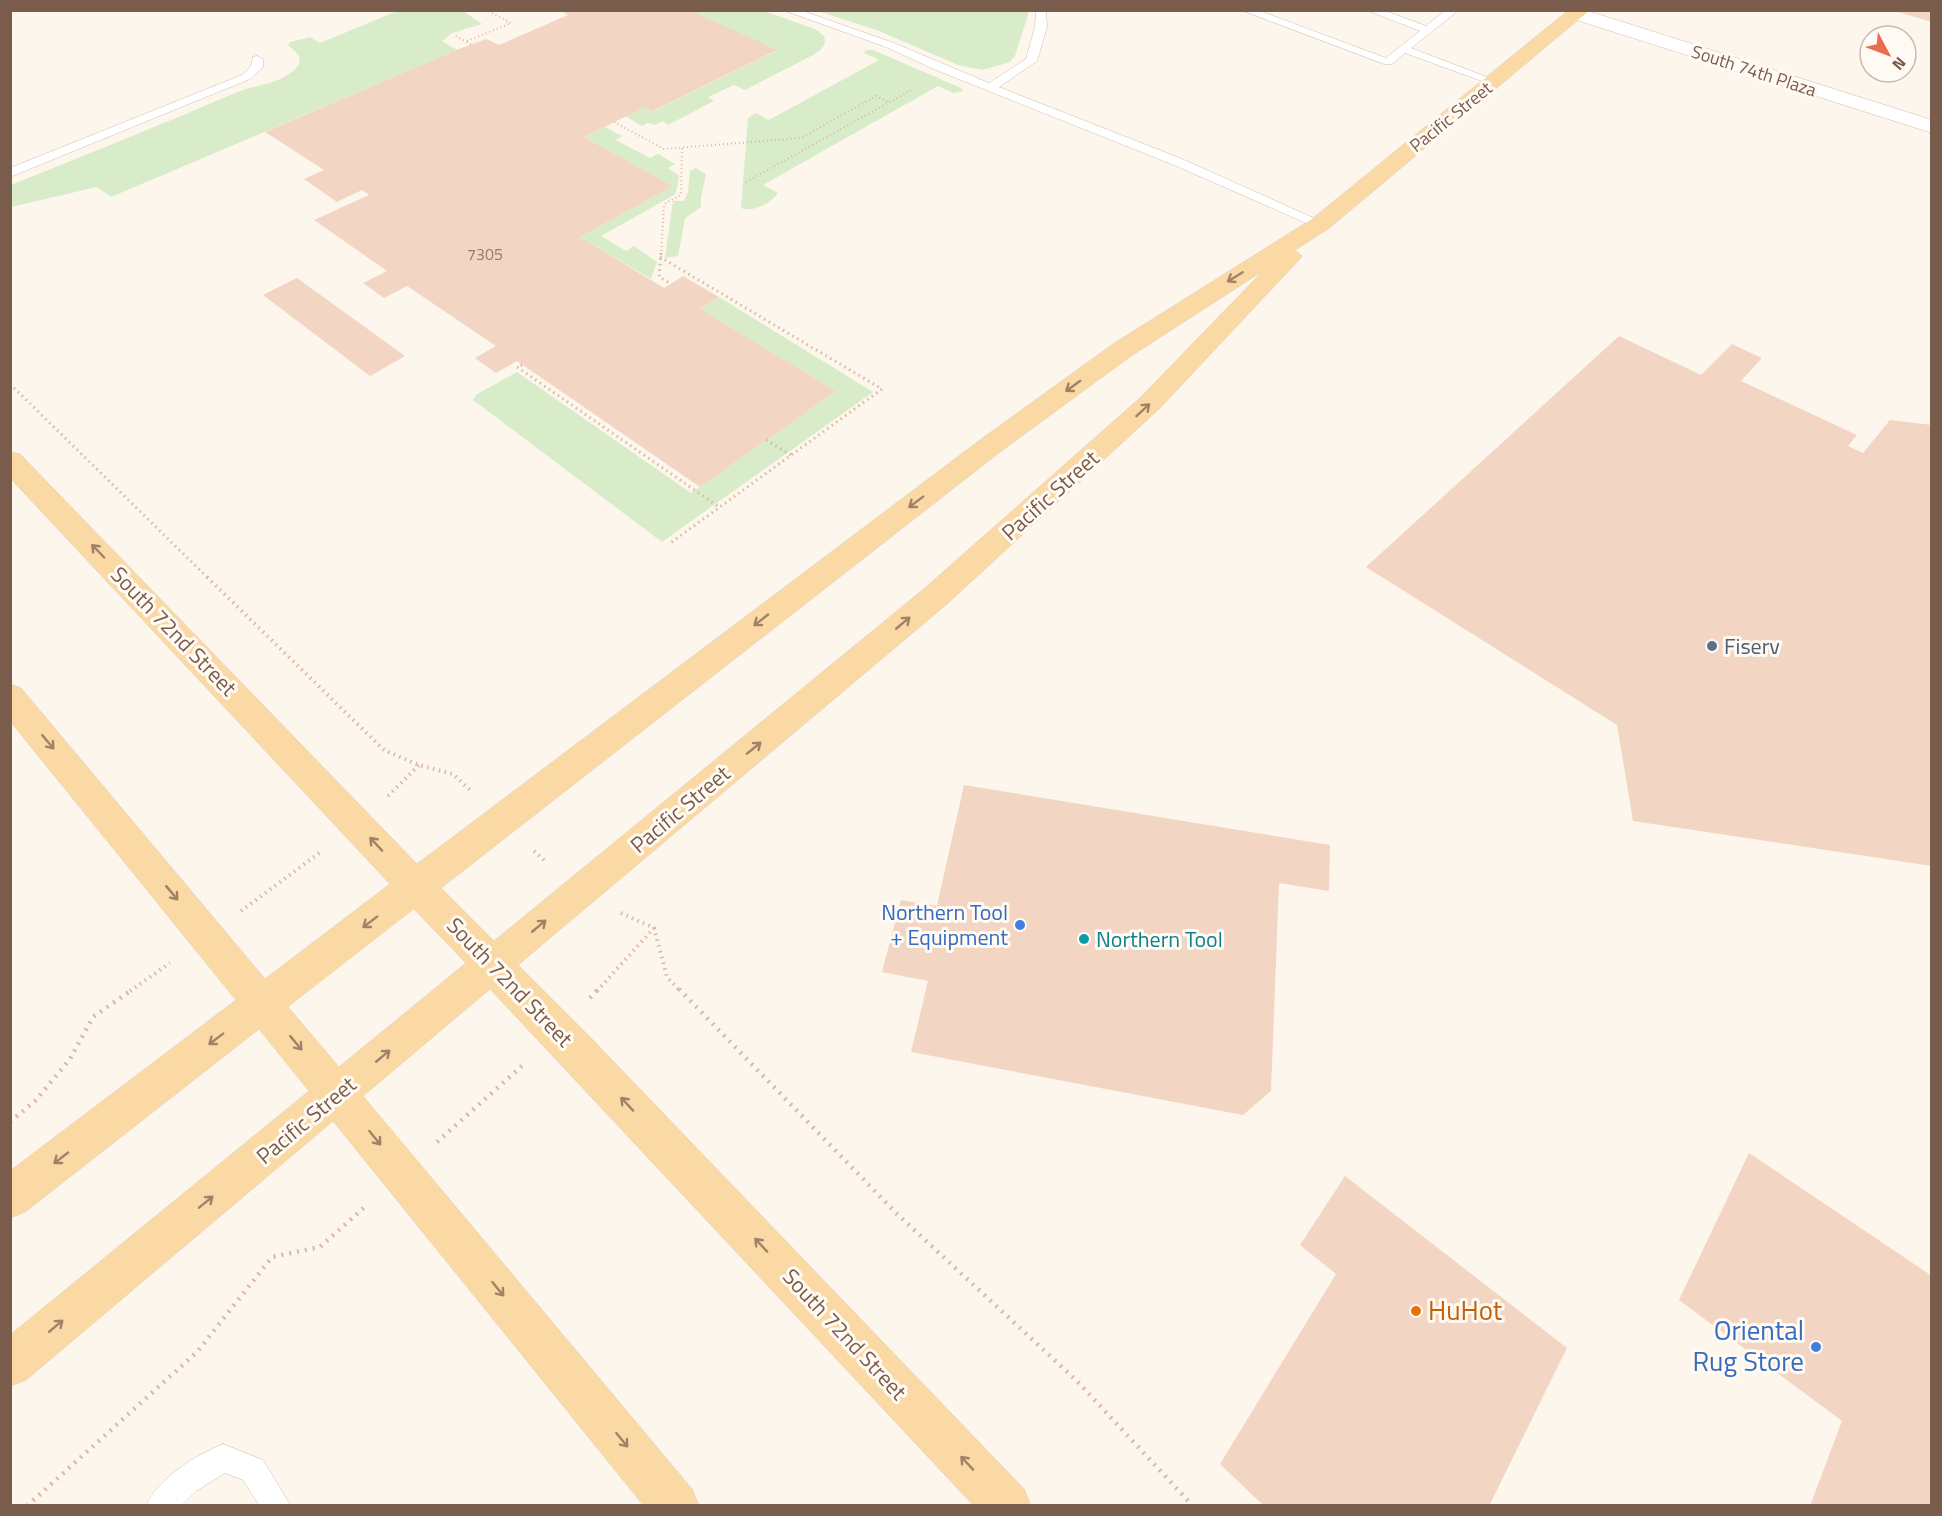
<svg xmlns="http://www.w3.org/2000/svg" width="1942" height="1516" font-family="'Titillium Web',sans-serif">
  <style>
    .green { fill: #d8ecc9 }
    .building { fill: #f3d5c3 }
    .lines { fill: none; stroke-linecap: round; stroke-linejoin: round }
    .lane-casing { stroke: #d1beb0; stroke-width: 1 }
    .street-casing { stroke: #d1beb0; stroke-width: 1 }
    .primary-casing { stroke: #dad1cd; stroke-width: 1 }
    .path-far3 { stroke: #d9b8a5; stroke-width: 2; stroke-dasharray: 1 3; stroke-linecap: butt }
    .path-far2 { stroke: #d9b8a5; stroke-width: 3; stroke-dasharray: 1.5 4; stroke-linecap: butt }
    .path-far1 { stroke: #d9b8a5; stroke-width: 4; stroke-dasharray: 1.5 4.5; stroke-linecap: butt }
    .path { stroke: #d9b8a5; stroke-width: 4.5; stroke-dasharray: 2 6; stroke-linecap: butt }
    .lane { fill: #fff; fill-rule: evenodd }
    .street { fill: #fff; fill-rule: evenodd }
    .primary { fill: #fbd9a5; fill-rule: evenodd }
    .oneway { stroke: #a18267 }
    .service-dot { fill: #5c6f8a; stroke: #fffaf3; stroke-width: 2 }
    .shop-dot { fill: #3f7fe0; stroke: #fffaf3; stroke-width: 2 }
    .culture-dot { fill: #0f9aa8; stroke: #fffaf3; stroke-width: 2 }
    .food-dot { fill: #e8710a; stroke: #fffaf3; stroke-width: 2 }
    .labels { text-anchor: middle; stroke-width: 6; stroke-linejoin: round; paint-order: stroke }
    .far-number-label { font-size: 16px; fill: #987a6a }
    .far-street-label { font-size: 18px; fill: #7a5c4d; stroke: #fffaf3 }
    .street-label { font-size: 22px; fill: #7a5c4d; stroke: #fffaf3 }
    .service-label { font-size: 22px; fill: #4e5e75; stroke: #fffaf3; text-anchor: start }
    .shop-label { font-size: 22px; fill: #366cbe; stroke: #fffaf3; text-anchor: end }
    .culture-label { font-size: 22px; fill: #0d838f; stroke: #fffaf3; text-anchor: start }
    .near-food-label { font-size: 27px; fill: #c56008; stroke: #fffaf3; text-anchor: start }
    .near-shop-label { font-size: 27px; fill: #366cbe; stroke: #fffaf3; text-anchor: end }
  </style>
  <rect width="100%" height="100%" fill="#fdf6ec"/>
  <g class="green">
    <path d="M400,10L463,11L482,24L452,33L442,41L457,50L111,197L97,187L11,207V185C85,155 161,125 235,93C254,85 278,85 294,70C306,60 297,53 288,45L290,42L310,37L320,43Z"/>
    <path d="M689,11H764L815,29L824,36C827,46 821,50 813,55L745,90L734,85L708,97L714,101L668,125L663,121L655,125L648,123L642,126L625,116L645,107L654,111L776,51Z"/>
    <path d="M1028,11V15L1015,56L1010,62L982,70L958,65L879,31L818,11Z"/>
    <path d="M866,50H873L961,88L963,91L953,93L938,86L763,185L778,193C771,203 753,213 741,208L748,118L756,113L769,120L879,60L864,53Z"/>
    <path d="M605,127L622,136L616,140L650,158L658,154L675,164L668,168L679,176L677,189L674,195L601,236L626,251L634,246L657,262L651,279L580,237L673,186L584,137Z"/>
    <path d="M696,168L706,174L701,198V207L685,218L678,256L665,258L673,201H684L688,192L690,171Z"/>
    <path d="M719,297L873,392L662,542L473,400L477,394L517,372L691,493L836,391L700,309Z"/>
  </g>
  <g class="building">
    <path d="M560,10H689L777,50L653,111L645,107L584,137L673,186L580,237L664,288L683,276L719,297L700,309L836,391L700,487L517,361L496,373L475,358L496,346L407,286L384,298L363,283L387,271L314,220L369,195L362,190L337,202L304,179L324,170L265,132L459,49L486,39L499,45L568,15Z"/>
    <path d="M1895,10H1932V22L1895,11Z"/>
    <path d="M297,278L405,356L370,376L263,295Z"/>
    <path d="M1619,336L1701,375L1732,344L1762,358L1741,381L1857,435L1848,446L1863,453L1890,420L1932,425V866L1633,821L1617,725L1366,567Z"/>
    <path d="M964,785L1330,845L1329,891L1279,883L1271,1091L1243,1115L911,1052L928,981L882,972L901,900L937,906Z"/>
    <path d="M1749,1153L1932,1276V1506H1810L1842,1421L1679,1300Z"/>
    <path d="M1345,1176L1567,1348L1489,1506H1264L1220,1464L1336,1274L1300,1245Z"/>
  </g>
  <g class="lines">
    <defs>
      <g id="lane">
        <path d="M783,10H800L894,43L989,83L1026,59L1035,27L1036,10H1046L1047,27L1037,61L999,87L1182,159L1327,224L1325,227H1315L1174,165L936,70L886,47Z"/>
        <path d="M1241,10H1257L1386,58L1420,31L1366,10H1383L1426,26L1446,10H1459L1411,48L1500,82L1498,84H1490L1405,53L1392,64H1384Z"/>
        <path d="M257,56L263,59V67L250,79L10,177V168L242,75L251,66L253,57Z"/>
        <path d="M223,1444L263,1460L291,1506H260L243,1480L225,1473L196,1491L181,1506H146C158,1478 196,1455 223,1444Z"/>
      </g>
      <path id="street" d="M1570,10H1585L1932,120V133L1570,18L1568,14Z"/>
      <path id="primary" d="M1569,10H1590L1328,229L1295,250L1302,256L1298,261L1159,409L947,604L518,965L590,1037L1024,1489L1031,1506H974L490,989L363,1096L692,1489L699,1506H644L333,1121L26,1380L10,1386V1335L309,1091L259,1029L25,1212L10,1218V1171L236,1000L10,721V684L21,688L265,979L390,884L10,478V452L20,454L417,864L980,440L1113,344L1312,219ZM1263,271L1141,397L925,588L494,941L441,888L1000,452L1131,356ZM414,909L466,963L339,1067L288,1007Z"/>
    </defs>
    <use href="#lane" class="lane-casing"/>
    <use href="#street" class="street-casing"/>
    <use href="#primary" class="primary-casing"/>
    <g class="path-far3">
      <path d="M456,36L472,45"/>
      <path d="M467,41L511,23L486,10"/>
      <path d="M614,122L664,149L801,138L876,96L890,103"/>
      <path d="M746,182L913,89"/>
      <path d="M661,255L664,204L681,195L682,147"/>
    </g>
    <g class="path-far2">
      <path d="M661,253L659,277L671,284"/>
      <path d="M660,257L882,389L669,544"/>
      <path d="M522,365L517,367L719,507"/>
      <path d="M10,384L208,578"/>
      <path d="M766,440L791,455"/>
    </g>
    <g class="path-far1">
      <path d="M207,577L384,750L419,765L453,774L470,790"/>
      <path d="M388,796L419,765"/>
      <path d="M534,851L546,862"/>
      <path d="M241,911L322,851"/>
      <path d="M621,913L654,928L667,977L680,991"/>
      <path d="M130,991L170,963"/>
      <path d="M597,991L654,928"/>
    </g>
    <g class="path">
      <path d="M679,989L896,1213L1076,1380L1193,1506"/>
      <path d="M590,998L598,989"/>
      <path d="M10,1122L35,1101L70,1059L93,1017L133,989"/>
      <path d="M437,1142L523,1065"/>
      <path d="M27,1506L197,1352L272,1257L320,1247L367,1205"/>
    </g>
    <use href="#lane" class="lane"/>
    <use href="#street" class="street"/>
    <use href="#primary" class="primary"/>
  </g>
  <defs><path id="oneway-shaft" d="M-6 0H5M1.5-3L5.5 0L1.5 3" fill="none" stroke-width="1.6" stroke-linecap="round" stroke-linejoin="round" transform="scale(1.5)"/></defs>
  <g class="oneway">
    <use href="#oneway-shaft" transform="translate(1235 277) rotate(148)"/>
    <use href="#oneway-shaft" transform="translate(1073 386) rotate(144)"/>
    <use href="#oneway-shaft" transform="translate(1143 410) rotate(-43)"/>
    <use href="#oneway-shaft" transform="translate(916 502) rotate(143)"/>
    <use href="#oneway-shaft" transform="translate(98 551) rotate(-134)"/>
    <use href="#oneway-shaft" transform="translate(761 620) rotate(142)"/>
    <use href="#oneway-shaft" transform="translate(903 623) rotate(-40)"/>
    <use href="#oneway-shaft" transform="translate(48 742) rotate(50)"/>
    <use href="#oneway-shaft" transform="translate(754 748) rotate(-39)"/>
    <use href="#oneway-shaft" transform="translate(376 844) rotate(-133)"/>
    <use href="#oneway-shaft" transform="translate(172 893) rotate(50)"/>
    <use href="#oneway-shaft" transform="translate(370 922) rotate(143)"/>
    <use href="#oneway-shaft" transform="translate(539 926) rotate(-40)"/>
    <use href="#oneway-shaft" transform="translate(216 1039) rotate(143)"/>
    <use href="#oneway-shaft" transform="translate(296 1043) rotate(50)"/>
    <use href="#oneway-shaft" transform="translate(383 1056) rotate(-40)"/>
    <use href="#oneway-shaft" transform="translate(627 1104) rotate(-133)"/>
    <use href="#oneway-shaft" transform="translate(375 1138) rotate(51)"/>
    <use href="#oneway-shaft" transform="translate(61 1158) rotate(142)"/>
    <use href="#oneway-shaft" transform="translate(206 1202) rotate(-39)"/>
    <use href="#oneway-shaft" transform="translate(761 1245) rotate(-133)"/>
    <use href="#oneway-shaft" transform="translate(498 1289) rotate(51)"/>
    <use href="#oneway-shaft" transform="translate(56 1326) rotate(-40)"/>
    <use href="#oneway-shaft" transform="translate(622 1440) rotate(51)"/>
    <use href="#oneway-shaft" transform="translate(967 1463) rotate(-133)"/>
  </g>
  <circle class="service-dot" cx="1712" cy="646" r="6"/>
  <g class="shop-dot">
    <circle cx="1020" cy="925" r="6"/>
    <circle cx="1816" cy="1347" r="6"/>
  </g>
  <circle class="culture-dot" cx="1084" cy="939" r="6"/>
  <circle class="food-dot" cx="1416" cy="1311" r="6"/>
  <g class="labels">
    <g class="far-number-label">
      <text x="485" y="260">7305</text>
    </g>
    <g class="far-street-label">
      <text transform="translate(1754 71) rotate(18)" y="6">South 74th Plaza</text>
      <text transform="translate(1451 117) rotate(-39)" y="6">Pacific Street</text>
    </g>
    <g class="street-label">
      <text transform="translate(1050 495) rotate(-42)" y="8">Pacific Street</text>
      <text transform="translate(174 631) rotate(46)" y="8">South 72nd Street</text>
      <text transform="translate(680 809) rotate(-40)" y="8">Pacific Street</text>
      <text transform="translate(510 982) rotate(46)" y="8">South 72nd Street</text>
      <text transform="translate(306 1120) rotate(-40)" y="8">Pacific Street</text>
      <text transform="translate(845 1334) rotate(47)" y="8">South 72nd Street</text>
    </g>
    <g class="service-label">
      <text x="1724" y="654">Fiserv</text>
    </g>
    <g class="shop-label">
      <text x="1008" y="920">Northern Tool<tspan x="1008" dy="25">+ Equipment</tspan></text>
    </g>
    <g class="culture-label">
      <text x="1096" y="947">Northern Tool</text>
    </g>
    <g class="near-food-label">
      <text x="1428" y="1320">HuHot</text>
    </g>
    <g class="near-shop-label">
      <text x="1804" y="1340">Oriental<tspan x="1804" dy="31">Rug Store</tspan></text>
    </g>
  </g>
  <rect width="1942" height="1516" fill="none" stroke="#7a5c4d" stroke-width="24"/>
  <g transform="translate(1888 54) rotate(131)"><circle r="28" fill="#fffaf3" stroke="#cabbb1" stroke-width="1.5"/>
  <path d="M0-4.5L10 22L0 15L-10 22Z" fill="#e76f51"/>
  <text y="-9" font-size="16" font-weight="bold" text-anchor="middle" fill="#7a5c4d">N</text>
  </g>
</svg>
